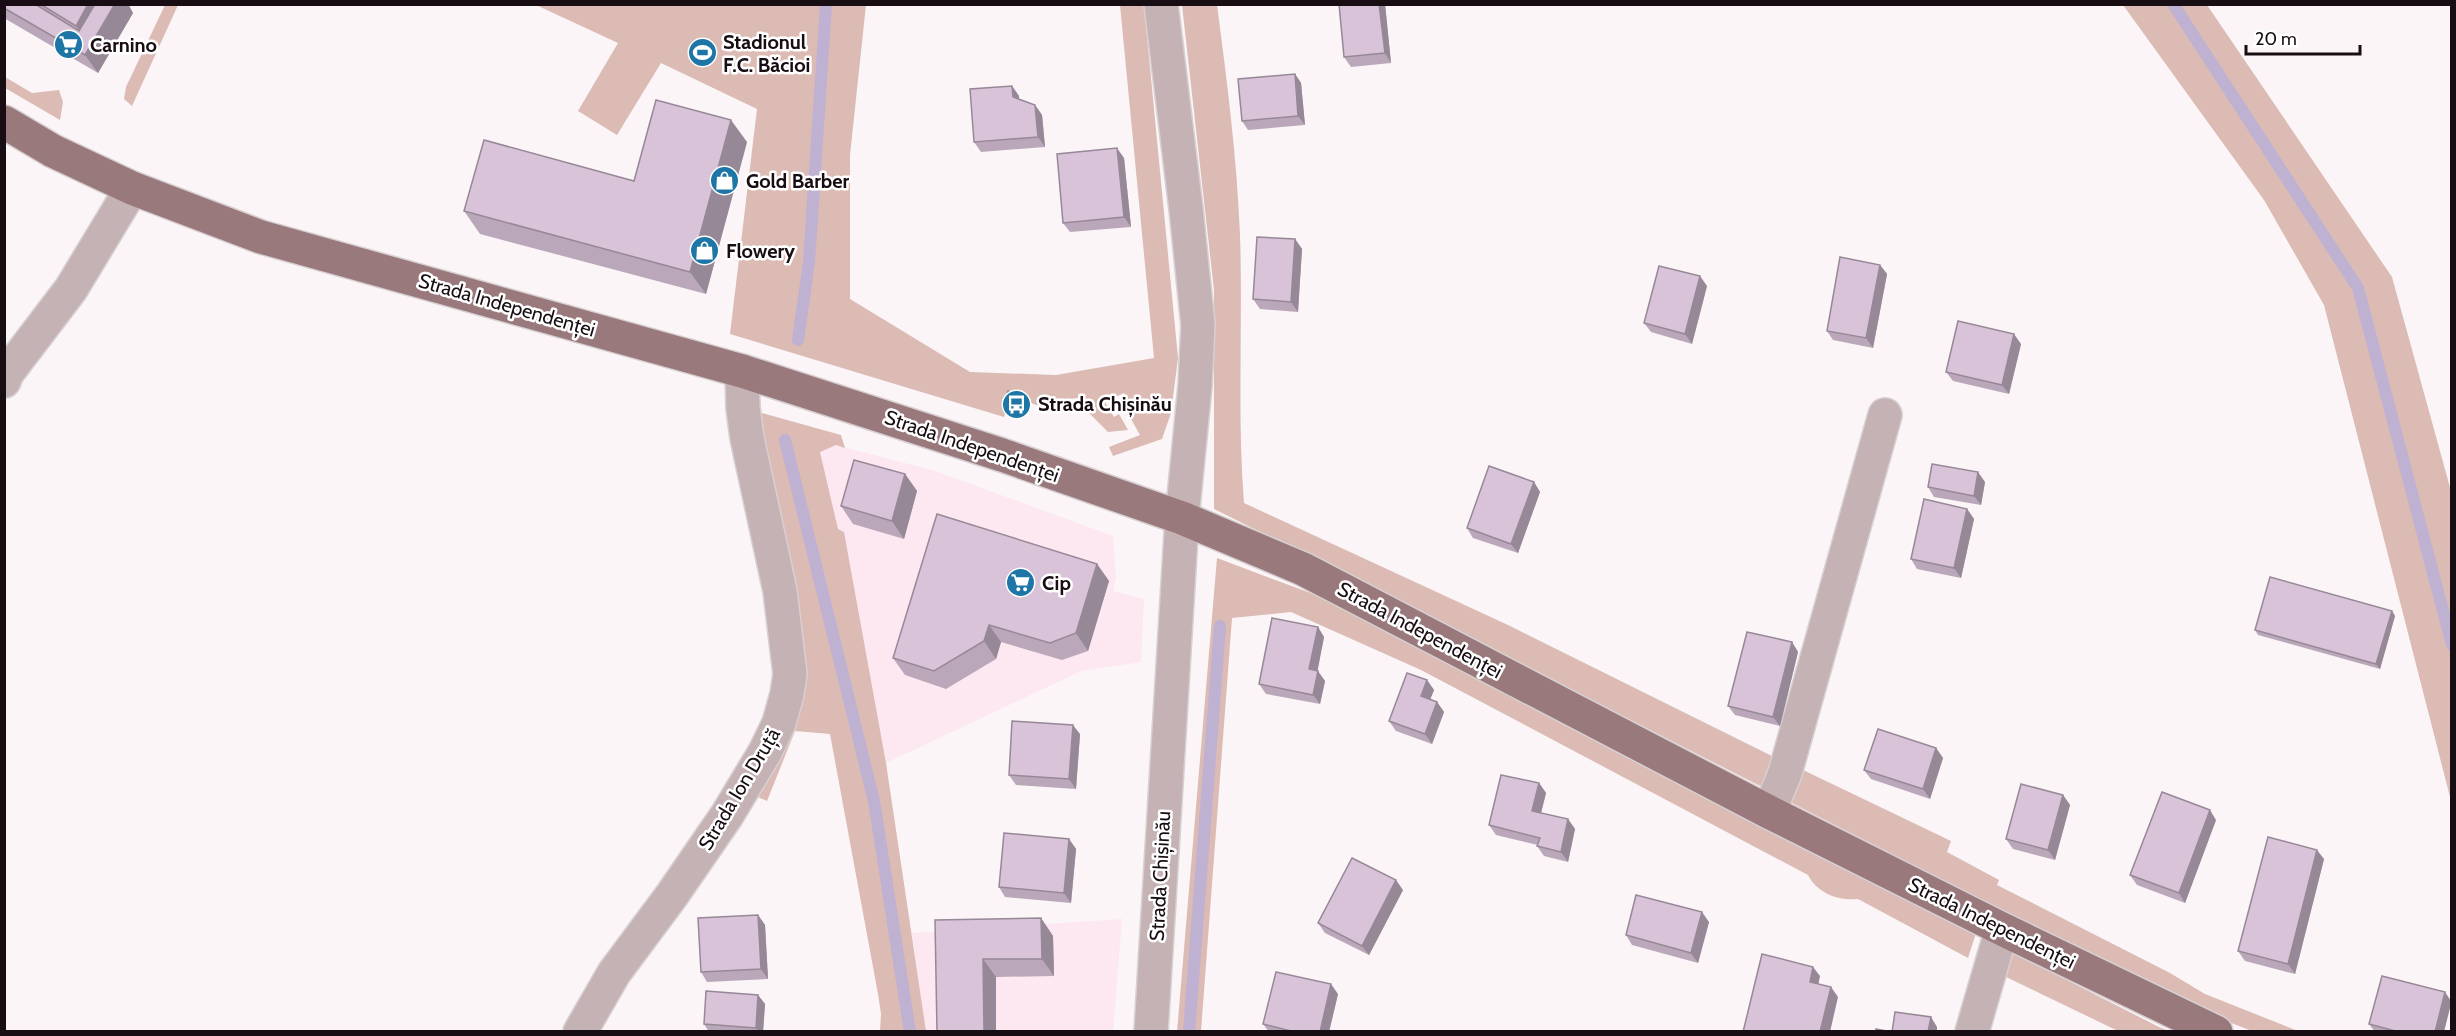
<svg xmlns="http://www.w3.org/2000/svg" width="2456" height="1036" font-family="Cabin,sans-serif">
  <style>
    .built { fill: #fde7f1 }
    .green { fill: #dbbbb4 }
    .lines { fill: none; stroke-linecap: round; stroke-linejoin: round }
    .stream { stroke: #beb1d2; stroke-width: 12 }
    .minor-casing { stroke: #d7d0d3; stroke-width: 36 }
    .major-casing { stroke: #d7d0d3; stroke-width: 36 }
    .minor { stroke: #c5b2b4; stroke-width: 33 }
    .major { stroke: #9a797d; stroke-width: 33 }
    .wall { fill: #baa8ba }
    .shaded-wall { fill: #978897 }
    .building { fill: #d8c3d8; stroke: #978897; stroke-width: 1.5 }
    .labels { text-anchor: middle; stroke-width: 5; stroke-linejoin: round; paint-order: stroke }
    .poi-label { font-size: 20px; font-weight: bold; fill: #170d12; stroke: #fff; text-anchor: start }
    .street-label { font-size: 20px; fill: #170d12; stroke: #fff }
  </style>
  <rect width="100%" height="100%" fill="#fbf5f8"/>
  <g class="built">
    <path d="M836,445L935,471L1113,536L1116,577L1113,591L1144,599L1141,662L1081,671L886,763L844,532L838,529L820,451Z"/>
    <path d="M1122,919L1113,1031H926L912,933Z"/>
  </g>
  <g class="green">
    <path d="M165,5H178L132,106L124,99L126,87Z"/>
    <path d="M536,5H866L850,155V299L970,372L1056,375L1154,358L1120,5H1144L1178,358L1171,413L1162,439L1113,456L1109,447L1140,435L1127,412L1131,407L1124,393L1105,402L1114,417L1119,414L1128,430L1108,432L1087,411L1081,398L1047,400L1042,407L1011,396L1004,417L730,334L757,109L661,63L617,135L578,111L618,43Z"/>
    <path d="M1182,5H1217C1227,81 1237,158 1240,235C1243,325 1237,414 1244,503L1508,625L1778,759L1766,789L1303,553L1214,509V290Z"/>
    <path d="M2123,5H2207L2392,277L2451,491V801L2324,305L2264,200Z"/>
    <path d="M5,77L32,93L59,90L63,102L60,120L5,88Z"/>
    <path d="M758,412L841,435L845,448L836,445L820,452L838,529L844,532L886,763L926,1031H880L881,1014L878,994L830,734L795,731L767,801L758,797L790,717Z"/>
    <path d="M1217,558L1321,597L1599,737L1976,933L1968,958L1858,899C1838,901 1817,893 1808,875L1421,670L1291,612L1232,618L1201,1031L1177,1032Z"/>
    <path d="M1801,769L1951,841L1947,852L1999,880L1997,885L2170,973L2205,994L2298,1031H2252L2226,1021L2045,933L1790,802Z"/>
    <path d="M2008,950L2159,1027L2169,1031H2118L2000,974Z"/>
  </g>
  <g class="lines">
    <g class="stream">
      <path d="M2173,4L2358,288L2452,645"/>
      <path d="M798,340L809,262L826,4"/>
      <path d="M785,440L874,801L910,1032"/>
      <path d="M1189,1032L1220,626"/>
    </g>
    <defs>
      <g id="minor">
        <path d="M4,381L7,373L71,289L132,188"/>
        <path d="M1769,812L1785,773L1885,415"/>
        <path d="M580,1032L614,973L672,895L727,815L765,752L779,723L787,694L790,674L780,591L747,438L743,408L742,371"/>
        <path d="M1151,1032L1182,518L1195,386L1198,325L1186,209L1161,4"/>
        <path d="M1972,1032L2002,929"/>
      </g>
      <path id="major" d="M4,122L53,151L132,188L261,237L742,371L1002,455L1182,518L1303,569L1769,812L2002,929L2216,1032"/>
    </defs>
    <use href="#minor" class="minor-casing"/>
    <use href="#major" class="major-casing"/>
    <use href="#minor" class="minor"/>
    <use href="#major" class="major"/>
  </g>
  <g class="wall">
    <path d="M4,4H128L133,13L98,73L4,18Z"/>
    <path d="M1339,4H1385L1391,63L1351,67L1344,57Z"/>
    <path d="M1295,74L1301,83L1305,125L1248,130L1242,121Z"/>
    <path d="M1012,86L1019,96V99L1035,105L1042,115L1045,147L981,152L974,142Z"/>
    <path d="M747,142L706,294L480,234L464,211L634,181Z"/>
    <path d="M1124,158L1131,227L1070,232L1063,223Z"/>
    <path d="M1295,239L1302,249L1298,312L1260,309L1253,299Z"/>
    <path d="M1880,265L1887,274L1873,348L1833,340L1827,331Z"/>
    <path d="M1707,286L1692,344L1651,332L1644,323Z"/>
    <path d="M2021,344L2009,394L1953,381L1946,372Z"/>
    <path d="M1026,397L1029,402L1024,416L1006,410L1003,405Z"/>
    <path d="M905,474L917,491L904,539L853,524L841,506Z"/>
    <path d="M1534,482L1540,492L1518,553L1473,538L1467,528Z"/>
    <path d="M1985,482L1981,505L1934,497L1928,487Z"/>
    <path d="M1967,509L1974,519L1961,578L1917,569L1911,559Z"/>
    <path d="M1097,564L1109,581L1088,651L1062,660L1001,642L996,659L946,689L905,675L893,658Z"/>
    <path d="M2392,611L2395,616L2380,669L2258,635L2255,630Z"/>
    <path d="M1318,627L1324,637L1317,671L1325,681L1320,704L1266,694L1259,684Z"/>
    <path d="M1792,642L1798,652L1780,726L1735,715L1728,706Z"/>
    <path d="M1427,680L1434,690L1430,699L1437,702L1444,712L1432,744L1396,731L1389,721Z"/>
    <path d="M1080,734L1076,789L1016,785L1009,775Z"/>
    <path d="M1936,748L1943,758L1930,799L1871,779L1864,770Z"/>
    <path d="M1539,783L1546,793L1541,813L1568,819L1575,829L1568,862L1544,856L1537,846L1538,845L1496,835L1489,825Z"/>
    <path d="M2063,795L2070,805L2055,860L2013,849L2006,839Z"/>
    <path d="M2216,820L2185,903L2137,885L2130,875Z"/>
    <path d="M1069,839L1076,849L1071,903L1005,897L999,887Z"/>
    <path d="M2324,859L2295,974L2245,961L2238,951Z"/>
    <path d="M1403,890L1369,955L1325,933L1318,923Z"/>
    <path d="M758,915L765,925L768,979L707,982L701,972Z"/>
    <path d="M1041,918L1053,936L1054,976L996,977L935,920Z"/>
    <path d="M1709,922L1698,963L1632,945L1626,935Z"/>
    <path d="M1338,994L1329,1032H1269L1263,1024Z"/>
    <path d="M758,995L765,1004L763,1032H709L704,1024Z"/>
    <path d="M2369,1024L2444,1032H2375Z"/>
  </g>
  <g class="shaded-wall">
    <path d="M88,4H128L133,13L98,73L85,55L90,47L76,26Z"/>
    <path d="M1379,4H1385L1391,63L1385,53Z"/>
    <path d="M1295,74L1301,83L1305,125L1298,116Z"/>
    <path d="M1012,86L1019,96L1020,107L1013,97Z"/>
    <path d="M1035,105L1042,115L1045,147L1038,137Z"/>
    <path d="M731,120L747,142L706,294L690,272Z"/>
    <path d="M1117,148L1124,158L1131,227L1124,217Z"/>
    <path d="M1295,239L1302,249L1298,312L1291,302Z"/>
    <path d="M1880,265L1887,274L1873,348L1866,338Z"/>
    <path d="M1700,276L1707,286L1692,344L1685,334Z"/>
    <path d="M2014,334L2021,344L2009,394L2002,385Z"/>
    <path d="M1026,397L1029,402L1024,416L1021,411Z"/>
    <path d="M1978,472L1985,482L1981,505L1974,496Z"/>
    <path d="M905,474L917,491L904,539L892,521Z"/>
    <path d="M1534,482L1540,492L1518,553L1511,544Z"/>
    <path d="M1967,509L1974,519L1961,578L1954,568Z"/>
    <path d="M1097,564L1109,581L1088,651L1076,633Z"/>
    <path d="M2392,611L2395,616L2380,669L2376,664Z"/>
    <path d="M989,625L1001,642L996,659L984,641Z"/>
    <path d="M1318,627L1324,637L1316,679L1309,669Z"/>
    <path d="M1792,642L1798,652L1780,726L1773,717Z"/>
    <path d="M1318,671L1325,681L1320,704L1313,695Z"/>
    <path d="M1427,680L1434,690L1428,705L1421,696Z"/>
    <path d="M1437,702L1444,712L1432,744L1425,734Z"/>
    <path d="M1073,725L1080,734L1076,789L1069,779Z"/>
    <path d="M1936,748L1943,758L1930,799L1923,789Z"/>
    <path d="M1539,783L1546,793L1539,821L1532,811Z"/>
    <path d="M2063,795L2070,805L2055,860L2048,850Z"/>
    <path d="M2210,810L2216,820L2185,903L2179,893Z"/>
    <path d="M1568,819L1575,829L1568,862L1561,852Z"/>
    <path d="M1069,839L1076,849L1071,903L1064,893Z"/>
    <path d="M2317,850L2324,859L2295,974L2288,964Z"/>
    <path d="M1396,880L1403,890L1369,955L1362,946Z"/>
    <path d="M1702,912L1709,922L1698,963L1691,953Z"/>
    <path d="M758,915L765,925L768,979L761,969Z"/>
    <path d="M1041,918L1053,936L1054,976L1042,959Z"/>
    <path d="M983,959L996,977V1032H984Z"/>
    <path d="M1813,967L1820,976L1817,991L1810,982Z"/>
    <path d="M1331,984L1338,994L1329,1032H1320Z"/>
    <path d="M1831,987L1838,997L1830,1032H1820Z"/>
    <path d="M2445,992L2451,1001V1004L2444,1032H2435Z"/>
    <path d="M758,995L765,1004L763,1032H759L756,1028Z"/>
    <path d="M1931,1017L1937,1027V1032H1928Z"/>
  </g>
  <g class="building">
    <path d="M4,4H35L79,31L95,4H115L85,55L4,8Z"/>
    <path d="M40,4H88L76,26Z"/>
    <path d="M1339,4H1379L1385,53L1344,57Z"/>
    <path d="M1295,74L1298,116L1242,121L1238,79Z"/>
    <path d="M1012,86L1013,97L1035,105L1038,137L974,142L970,89Z"/>
    <path d="M656,100L731,120L690,272L464,211L484,140L634,181Z"/>
    <path d="M1117,148L1124,217L1063,223L1057,154Z"/>
    <path d="M1257,237L1295,239L1291,302L1253,299Z"/>
    <path d="M1840,257L1880,265L1866,338L1827,331Z"/>
    <path d="M1659,266L1700,276L1685,334L1644,323Z"/>
    <path d="M1958,321L2014,334L2002,385L1946,372Z"/>
    <path d="M1008,391L1026,397L1021,411L1003,405Z"/>
    <path d="M854,460L905,474L892,521L841,506Z"/>
    <path d="M1932,464L1978,472L1974,496L1928,487Z"/>
    <path d="M1489,466L1534,482L1511,544L1467,528Z"/>
    <path d="M1924,499L1967,509L1954,568L1911,559Z"/>
    <path d="M937,514L1097,564L1076,633L1050,643L989,625L984,641L934,671L893,658Z"/>
    <path d="M2270,577L2392,611L2376,664L2255,630Z"/>
    <path d="M1272,618L1318,627L1309,669L1318,671L1313,695L1259,684Z"/>
    <path d="M1747,632L1792,642L1773,717L1728,706Z"/>
    <path d="M1407,673L1427,680L1421,696L1437,702L1425,734L1389,721Z"/>
    <path d="M1012,721L1073,725L1069,779L1009,775Z"/>
    <path d="M1878,729L1936,748L1923,789L1864,770Z"/>
    <path d="M1501,775L1539,783L1532,811L1568,819L1561,852L1537,846L1540,838L1489,825Z"/>
    <path d="M2021,784L2063,795L2048,850L2006,839Z"/>
    <path d="M2162,792L2210,810L2179,893L2130,875Z"/>
    <path d="M1004,833L1069,839L1064,893L999,887Z"/>
    <path d="M2268,837L2317,850L2288,964L2238,951Z"/>
    <path d="M1352,858L1396,880L1362,946L1318,923Z"/>
    <path d="M1636,895L1702,912L1691,953L1626,935Z"/>
    <path d="M758,915L761,969L701,972L698,918Z"/>
    <path d="M1041,918L1042,959H983L984,1032H937L935,920Z"/>
    <path d="M1762,954L1813,967L1810,982L1831,987L1820,1032H1743Z"/>
    <path d="M1276,972L1331,984L1320,1032H1295L1263,1024Z"/>
    <path d="M2382,976L2445,992L2435,1032H2399L2369,1024Z"/>
    <path d="M706,991L758,995L756,1028L704,1024Z"/>
    <path d="M1895,1012L1931,1017L1928,1032H1892Z"/>
    <path d="M1876,1029L1892,1032H1876Z"/>
  </g>
  <defs>
    <symbol id="supermarket-disc" viewBox="-11 -11 22 22"><circle r="9.5" fill="#1d76a5" stroke="#fff"/><path d="M-6-5.5h2.5l.6 2H6L4.5 2H-2.5L-4.4-4H-6ZM-1.5 3.2a1.3 1.3 0 1 0 .1 0ZM3 3.2a1.3 1.3 0 1 0 .1 0Z" fill="#fff"/></symbol>
    <symbol id="stadium-disc" viewBox="-11 -11 22 22"><circle r="9.5" fill="#1d76a5" stroke="#fff"/><path d="M0-5a6.5 5 0 1 0 0 10a6.5 5 0 1 0 0-10ZM-3.5-1.8h7v3.6h-7Z" fill="#fff"/></symbol>
    <symbol id="shop-disc" viewBox="-11 -11 22 22"><circle r="9.5" fill="#1d76a5" stroke="#fff"/><path d="M-5-2.5h2.3a2.7 3.5 0 0 1 5.4 0H5L5.5 6h-11ZM-1.5-2.5h3a1.5 2.3 0 0 0-3 0Z" fill="#fff"/></symbol>
    <symbol id="bus-disc" viewBox="-11 -11 22 22"><circle r="9.5" fill="#1d76a5" stroke="#fff"/><path d="M-5-6H5V4H4V6H2V4H-2V6H-4V4H-5ZM-3.5-4V0h7V-4ZM-3.5 1.2v1.5H-2V1.2ZM2 1.2v1.5H3.5V1.2Z" fill="#fff"/></symbol>
  </defs>
  <g fill-rule="evenodd">
    <use href="#supermarket-disc" x="52" y="28" width="33" height="33"/>
    <use href="#stadium-disc" x="686" y="36" width="33" height="33"/>
    <use href="#shop-disc" x="708" y="164" width="33" height="33"/>
    <use href="#shop-disc" x="688" y="234" width="33" height="33"/>
    <use href="#bus-disc" x="1000" y="388" width="33" height="33"/>
    <use href="#supermarket-disc" x="1004" y="566" width="33" height="33"/>
  </g>
  <g class="labels">
    <g class="poi-label">
      <text x="723" y="49">Stadionul<tspan x="723" dy="23">F.C. Băcioi</tspan></text>
      <text x="90" y="52">Carnino</text>
      <text x="746" y="188">Gold Barber</text>
      <text x="726" y="258">Flowery</text>
      <text x="1038" y="411">Strada Chișinău</text>
      <text x="1042" y="590">Cip</text>
    </g>
    <g class="street-label">
      <text transform="translate(507 305) rotate(16)" y="7">Strada Independenței</text>
      <text transform="translate(972 446) rotate(19)" y="7">Strada Independenței</text>
      <text transform="translate(1420 630) rotate(28)" y="7">Strada Independenței</text>
      <text transform="translate(739 789) rotate(-59)" y="7">Strada Ion Druță</text>
      <text transform="translate(1160 876) rotate(-87)" y="7">Strada Chișinău</text>
      <text transform="translate(1992 923) rotate(26)" y="7">Strada Independenței</text>
    </g>
  </g>
  <rect width="2456" height="1036" fill="none" stroke="#170d12" stroke-width="12"/>
  <path d="M2246 45v9h114v-9" fill="none" stroke="#170d12" stroke-width="3"/>
  <text x="2255" y="45" font-size="18" fill="#170d12" stroke="#ffffff" stroke-width="4.5" paint-order="stroke">20 m</text>
</svg>
